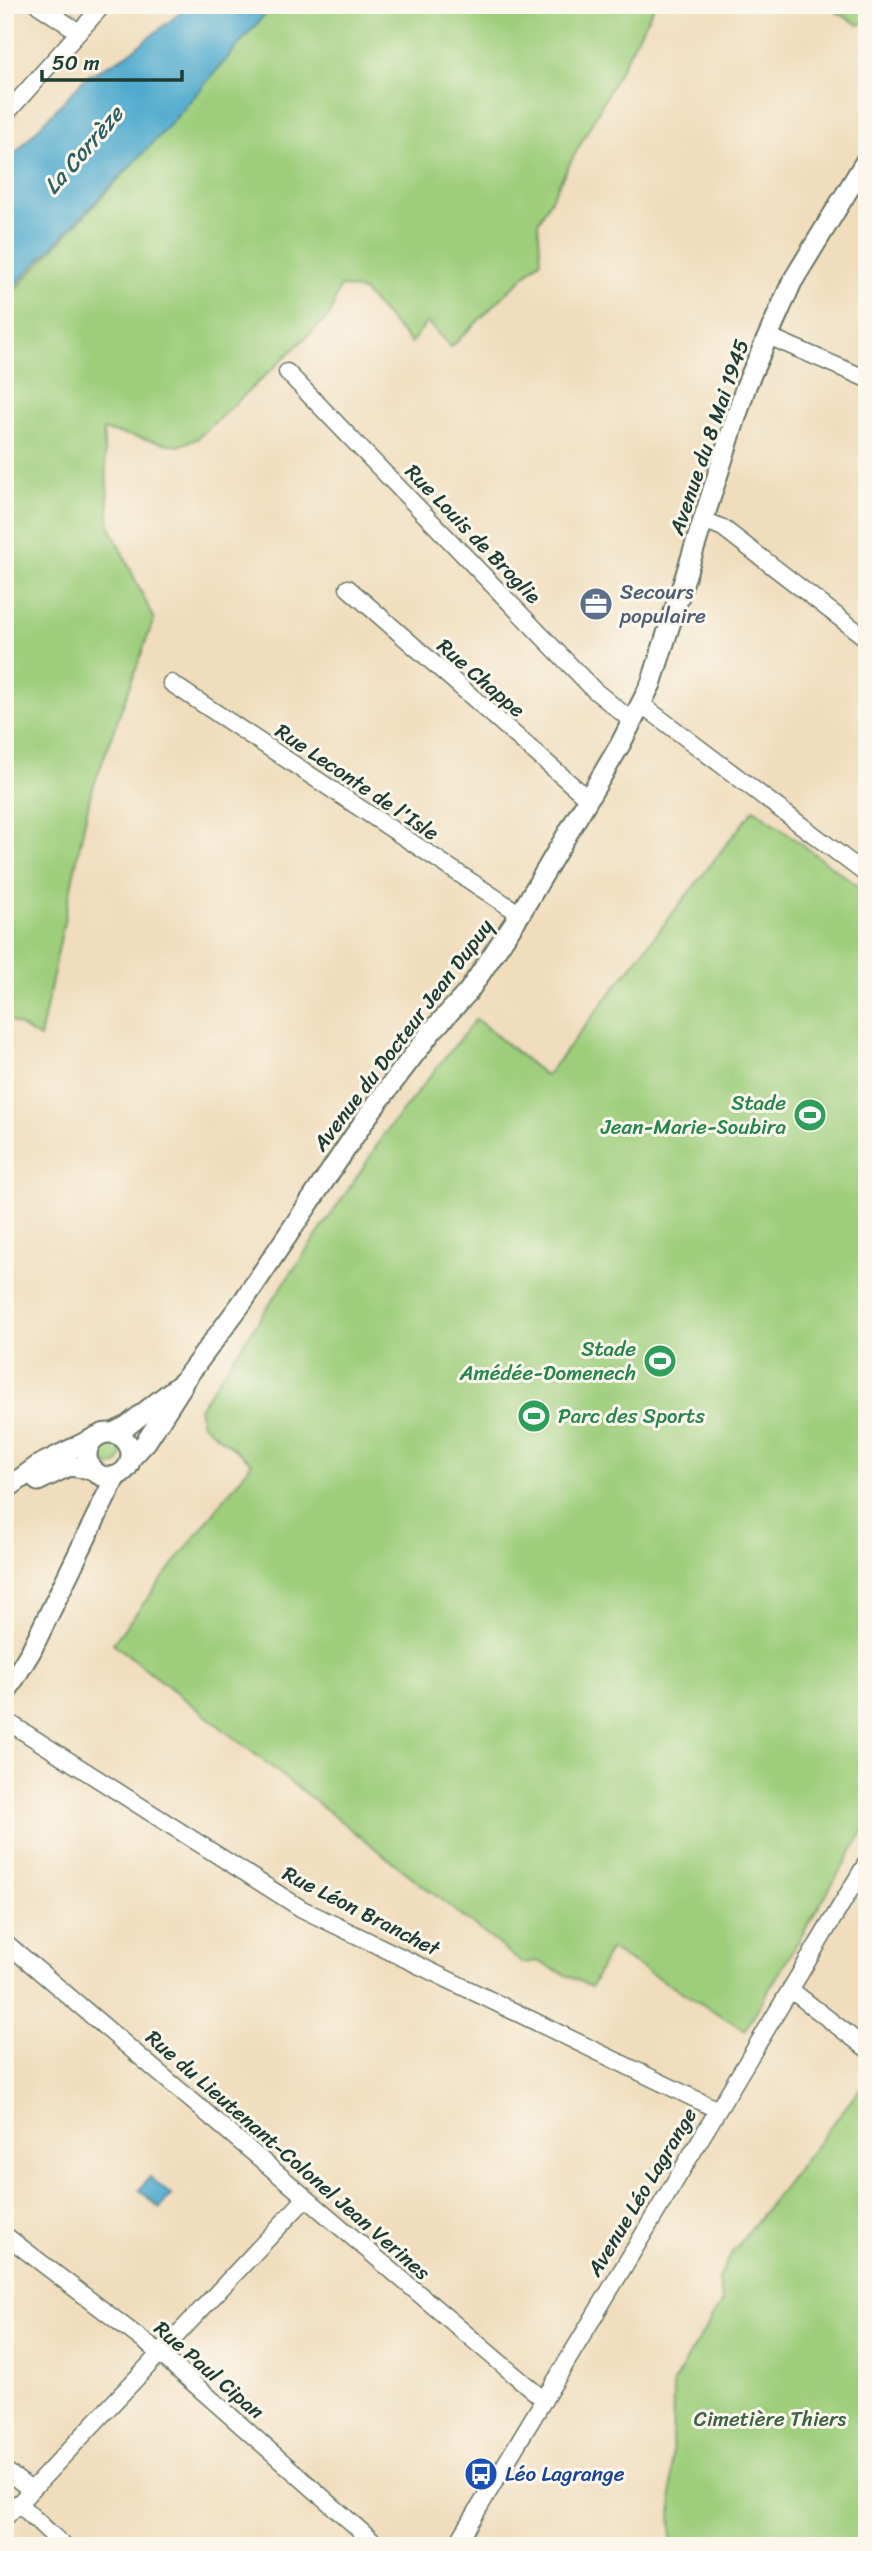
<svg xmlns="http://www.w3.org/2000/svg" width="872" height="2551" font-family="Sriracha,sans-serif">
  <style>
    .green { fill: #9ece7c; stroke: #5e8658; stroke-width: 2 }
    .water { fill: #50aace; stroke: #387481; stroke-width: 2 }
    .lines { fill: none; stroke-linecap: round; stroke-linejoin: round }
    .minor-casing { stroke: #687564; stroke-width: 19 }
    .tertiary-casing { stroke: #687564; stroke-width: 23 }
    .minor { stroke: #fff; stroke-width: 16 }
    .tertiary { stroke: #fff; stroke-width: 19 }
    .labels { text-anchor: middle; stroke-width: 6; stroke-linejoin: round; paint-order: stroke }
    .street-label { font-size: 21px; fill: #1f3d34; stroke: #fbf7ec }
    .service-label { font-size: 21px; fill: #4e5e75; stroke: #fbf7ec; text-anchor: start }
    .leisure-label { font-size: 21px; fill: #27864d; stroke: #fbf7ec; text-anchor: end }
    .park-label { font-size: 21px; fill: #3f6146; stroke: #fbf7ec }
    .transit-label { font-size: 21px; fill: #164399; stroke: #fbf7ec; text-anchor: start }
    .water-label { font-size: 23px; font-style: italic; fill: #2e5e62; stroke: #fbf7ec }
  </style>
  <rect width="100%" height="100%" fill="#fbf7ec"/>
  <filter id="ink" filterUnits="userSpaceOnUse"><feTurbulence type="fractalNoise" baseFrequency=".0143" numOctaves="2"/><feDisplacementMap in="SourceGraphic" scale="14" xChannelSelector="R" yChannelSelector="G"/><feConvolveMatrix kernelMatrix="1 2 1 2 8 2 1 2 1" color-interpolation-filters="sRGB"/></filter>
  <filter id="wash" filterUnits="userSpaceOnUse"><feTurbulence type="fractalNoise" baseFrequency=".00686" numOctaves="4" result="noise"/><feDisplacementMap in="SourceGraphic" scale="28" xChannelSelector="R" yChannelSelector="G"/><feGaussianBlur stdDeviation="1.57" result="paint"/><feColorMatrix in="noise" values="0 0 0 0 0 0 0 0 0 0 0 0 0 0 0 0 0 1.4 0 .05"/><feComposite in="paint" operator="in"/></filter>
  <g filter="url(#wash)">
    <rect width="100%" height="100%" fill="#f0ddbd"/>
    <g class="green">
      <path d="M273,5H655L538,223L541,260L451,347L427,322L411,343L363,291L340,286L330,315L197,439L178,446L103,430L110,527L154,619L90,796L40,1038L5,1017V300L165,130Z"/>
      <path d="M825,5H867V21L859,25Z"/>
      <path d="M754,809L867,893V1826L745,2030L610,1949L591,1987L537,1961L522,1963L113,1643L252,1463L202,1424L199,1408L363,1168L384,1134L476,1019L546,1076Z"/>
      <circle cx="109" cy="1453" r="13"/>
      <path d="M867,2080V2546H671L673,2383L722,2301L719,2278L732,2253Z"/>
    </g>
    <g class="water">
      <path d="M190,5H273L165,130L16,284L5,299V164L86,77L127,55Z"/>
      <path d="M150,2177L171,2195L160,2208L139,2190Z"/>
    </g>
  </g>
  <g filter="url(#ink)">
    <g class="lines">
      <defs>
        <g id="minor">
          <path d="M38,5L79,32"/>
          <path d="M5,115L103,5"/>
          <path d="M768,336L867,379"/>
          <path d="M287,372L594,690L632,721"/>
          <path d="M704,520L723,528L867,639"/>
          <path d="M348,588L588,799"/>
          <path d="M171,683L520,914"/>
          <path d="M641,704L867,875"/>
          <path d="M5,1720L302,1909L716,2109"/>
          <path d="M5,1942L544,2400"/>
          <path d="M791,1990L867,2049"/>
          <path d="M5,2235L158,2352L378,2546"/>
          <path d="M5,2470L31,2490"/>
          <path d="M18,2503L64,2546"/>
          <path d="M5,2518L306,2198"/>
          <path d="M456,2546L867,1862"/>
        </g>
        <g id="tertiary">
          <path d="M113,1433L127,1426L183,1382L244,1300L371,1111L432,1031L468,992L520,914L620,745L651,684L746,386L792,282L867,159"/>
          <circle cx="109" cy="1455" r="22"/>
          <path d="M131,1458L146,1442L182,1386"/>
          <path d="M38,1481L69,1466L92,1469"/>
          <path d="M5,1490L39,1465L96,1437"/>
          <path d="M5,1694L31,1651L116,1476"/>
        </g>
      </defs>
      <use href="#minor" class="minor-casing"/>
      <use href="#tertiary" class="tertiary-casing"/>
      <use href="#minor" class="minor"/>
      <use href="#tertiary" class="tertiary"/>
    </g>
  </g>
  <defs>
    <symbol id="office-disc" viewBox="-11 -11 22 22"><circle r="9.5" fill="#5c6f8a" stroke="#fbf7ec"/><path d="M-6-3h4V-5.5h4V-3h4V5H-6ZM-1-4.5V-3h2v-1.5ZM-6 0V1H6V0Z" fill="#fff"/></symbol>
    <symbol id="stadium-disc" viewBox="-11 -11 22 22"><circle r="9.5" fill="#2e9e5b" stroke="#fbf7ec"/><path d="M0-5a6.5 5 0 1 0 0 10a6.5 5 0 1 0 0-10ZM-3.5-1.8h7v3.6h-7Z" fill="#fff"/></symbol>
    <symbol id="bus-disc" viewBox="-11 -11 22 22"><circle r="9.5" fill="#1a4fb4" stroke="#fbf7ec"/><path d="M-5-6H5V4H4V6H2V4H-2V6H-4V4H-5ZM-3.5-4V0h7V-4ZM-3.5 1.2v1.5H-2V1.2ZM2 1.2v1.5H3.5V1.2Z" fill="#fff"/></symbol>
  </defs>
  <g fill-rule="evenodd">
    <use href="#office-disc" x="577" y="585" width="38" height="38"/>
    <use href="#stadium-disc" x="791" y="1096" width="38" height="38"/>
    <use href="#stadium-disc" x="641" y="1342" width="38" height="38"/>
    <use href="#stadium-disc" x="515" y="1397" width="38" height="38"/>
    <use href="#bus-disc" x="462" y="2455" width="38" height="38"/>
  </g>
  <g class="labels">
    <g class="street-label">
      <text transform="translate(709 437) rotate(-71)" y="7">Avenue du 8 Mai 1945</text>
      <text transform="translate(473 534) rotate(46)" y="7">Rue Louis de Broglie</text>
      <text transform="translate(481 678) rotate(41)" y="7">Rue Chappe</text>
      <text transform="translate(357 782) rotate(34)" y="7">Rue Leconte de l'Isle</text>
      <text transform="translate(403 1035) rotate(-53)" y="7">Avenue du Docteur Jean Dupuy</text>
      <text transform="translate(361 1911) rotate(27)" y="7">Rue Léon Branchet</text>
      <text transform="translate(288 2155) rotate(41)" y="7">Rue du Lieutenant-Colonel Jean Verines</text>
      <text transform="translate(642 2192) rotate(-59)" y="7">Avenue Léo Lagrange</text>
      <text transform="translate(209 2370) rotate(41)" y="7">Rue Paul Cipan</text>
    </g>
    <g class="service-label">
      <text x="620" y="599">Secours<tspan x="620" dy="24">populaire</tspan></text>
    </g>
    <g class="leisure-label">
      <text x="786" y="1110">Stade<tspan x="786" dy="24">Jean-Marie-Soubira</tspan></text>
      <text x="636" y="1356">Stade<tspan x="636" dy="24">Amédée-Domenech</tspan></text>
      <text x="558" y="1423" text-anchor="start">Parc des Sports</text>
    </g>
    <g class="park-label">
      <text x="770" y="2426">Cimetière Thiers</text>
    </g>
    <g class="transit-label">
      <text x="505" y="2481">Léo Lagrange</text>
    </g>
    <g class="water-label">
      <text transform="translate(83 150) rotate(-49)" y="8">La Corrèze</text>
    </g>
  </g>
  <rect width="872" height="2551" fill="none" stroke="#fbf7ec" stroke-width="28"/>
  <path d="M42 70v10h140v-10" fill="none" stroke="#1f3d34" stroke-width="3.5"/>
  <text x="52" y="70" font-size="21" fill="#1f3d34" stroke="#fbf7ec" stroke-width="5" paint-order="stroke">50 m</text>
</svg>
